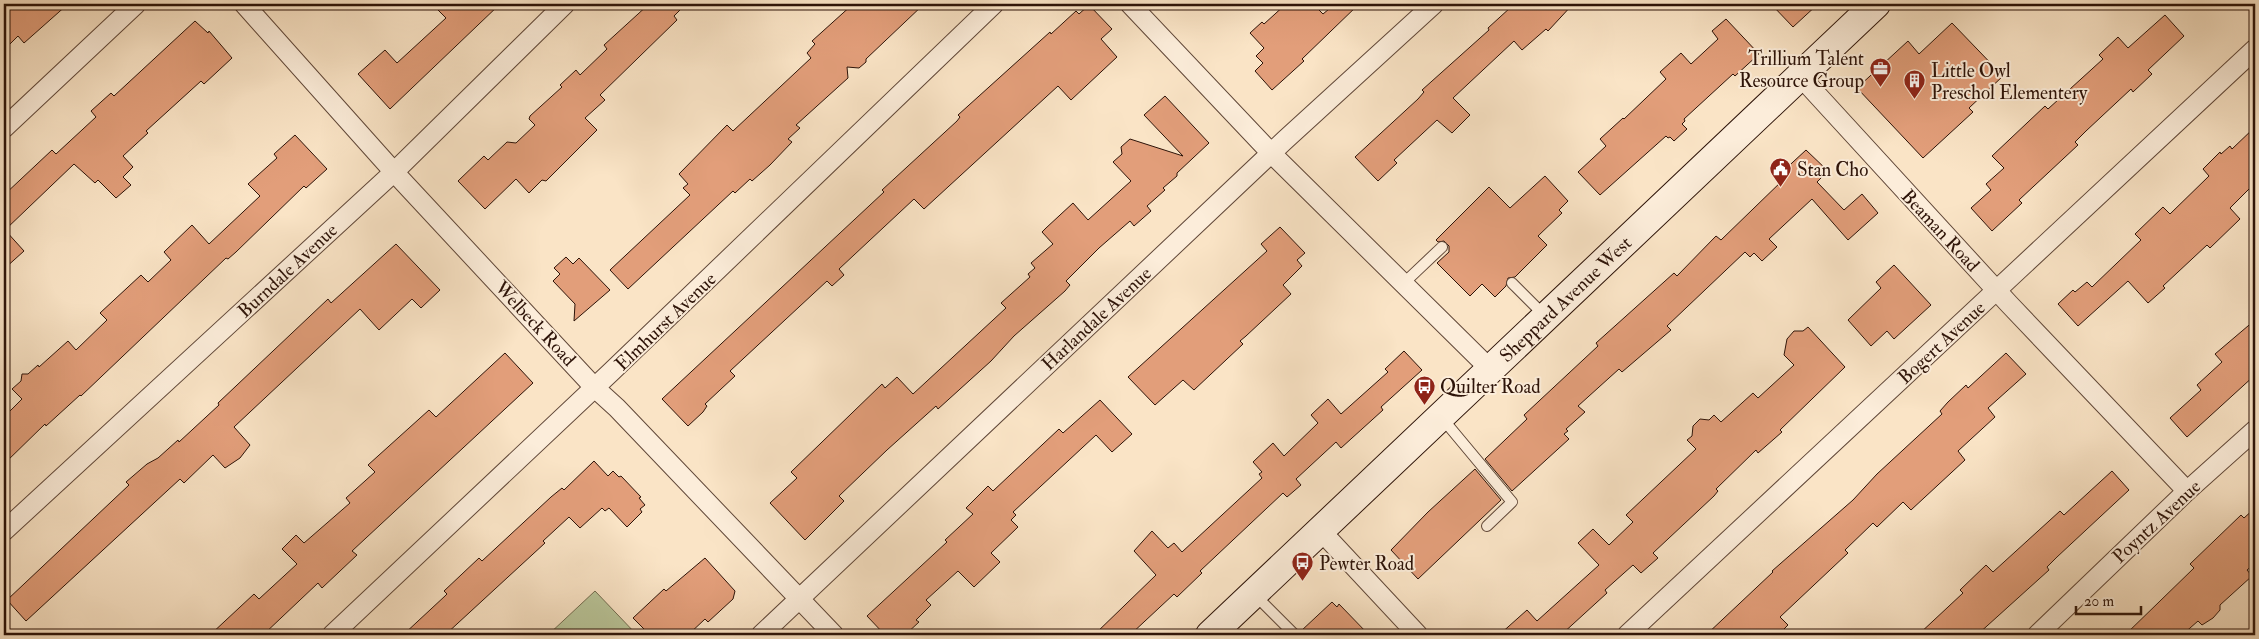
<svg xmlns="http://www.w3.org/2000/svg" width="2259" height="639" font-family="'IM FELL Double Pica',serif">
  <style>
    .green { fill: #b9c599; stroke: #736c50 }
    .building { fill: #e29e7a; stroke: #2d1308 }
    .lines { fill: none; stroke-linecap: round; stroke-linejoin: round }
    .service-casing { stroke: #604738; stroke-width: 12 }
    .minor-casing { stroke: #604738; stroke-width: 21 }
    .secondary-casing { stroke: #2d1308; stroke-width: 30 }
    .service { stroke: #fcedda; stroke-width: 10 }
    .minor { stroke: #fcedda; stroke-width: 19 }
    .secondary { stroke: #fcedda; stroke-width: 28 }
    .labels { text-anchor: middle; stroke-width: 4; stroke-linejoin: round; paint-order: stroke }
    .poi-label { font-size: 19px; fill: #2d1308; stroke: #fcedda; text-anchor: start }
    .street-label { font-size: 19px; fill: #2d1308; stroke: #fcedda }
  </style>
  <rect width="100%" height="100%" fill="#fae4c6"/>
  <filter id="stains"><feTurbulence type="fractalNoise" baseFrequency=".004" numOctaves="4"/><feColorMatrix values="0 0 0 0 .2 0 0 0 0 .09 0 0 0 0 .02 0 0 0 .5 -.17"/></filter>
  <radialGradient id="worn" r=".72"><stop offset=".6" stop-color="#630" stop-opacity="0"/><stop offset="1" stop-color="#630" stop-opacity=".3"/></radialGradient>
  <path class="green" d="M595,591L637,635H548Z"/>
  <g class="building">
    <path d="M14,4H68L24,43L18,36L4,50V13Z"/>
    <path d="M432,4H500L390,109L358,74L385,50L397,63L446,18Z"/>
    <path d="M649,4H686L674,16L677,20L600,95L605,100L585,118L597,130L546,181L542,180L529,193L516,179L485,209L458,181L484,156L488,160L507,142L516,143L535,125L529,119L530,116L562,87L560,85L576,70L580,75L607,49L604,45Z"/>
    <path d="M853,4H924L866,59V62L859,68L847,67L848,78L796,125L800,128L788,139L792,142L770,165L752,181L750,179L735,193L733,191L628,289L610,270L690,195L683,188L688,184L679,174L727,125L733,131L811,58L807,53L815,44L812,41Z"/>
    <path d="M1286,4H1313L1323,14L1335,4H1359L1302,59L1304,61L1272,90L1255,71L1263,63L1256,56L1264,48L1250,33L1262,22L1264,24Z"/>
    <path d="M1518,4H1573L1548,31L1546,29L1522,50L1514,41L1453,98L1470,115L1452,133L1437,120L1394,160L1397,163L1378,181L1355,157L1418,99L1424,92L1422,90L1489,30L1488,28L1511,7L1512,8Z"/>
    <path d="M1771,4H1818L1793,27Z"/>
    <path d="M1089,5L1112,29L1101,39L1117,57L1071,100L1058,86L924,209L914,199L839,269L844,275L832,286L827,281L730,371L735,376L705,404L707,406L703,412L688,426L662,399L884,192L882,190L957,121L960,117L958,115L1050,32L1051,34L1076,11L1079,14Z"/>
    <path d="M2165,15L2184,36L2148,70L2152,74L2133,92L2131,89L2086,131L2075,142L2078,145L2019,200L2022,203L1992,231L1971,208L1991,190L1986,184L2004,168L1992,156L2045,106L2048,109L2103,59L2099,55L2118,37L2128,48Z"/>
    <path d="M1726,19L1759,54L1735,76L1733,74L1684,119L1685,121L1682,124L1687,129L1674,141L1670,137L1668,138L1666,136L1600,195L1578,172L1606,146L1600,139L1623,118L1624,119L1666,79L1660,72L1681,53L1691,64L1718,39L1712,31Z"/>
    <path d="M195,21L208,33L209,31L232,58L204,84L201,81L146,131L148,133L123,156L133,167L123,177L131,185L116,198L98,180L95,183L74,164L5,230L24,251L4,269V195L52,150L56,154L96,117L91,111L111,93L114,96Z"/>
    <path d="M1952,23L2003,76L1969,108L1973,112L1923,158L1857,88L1908,41L1919,54Z"/>
    <path d="M1165,96L1209,143L1177,173V176L1163,188L1165,190L1147,206L1151,211L1134,226L1130,221L1099,248L1066,281L1070,285L1065,291L1014,336L991,361L938,409L936,406L887,450L839,496L844,501L805,540L770,503L797,478L791,472L882,384L885,388L897,377L913,394L1006,308L1001,303L1030,277L1028,274L1035,268L1031,263L1053,244L1042,232L1046,228L1073,203L1088,220L1131,181L1113,162L1122,154L1121,147L1130,139L1183,156L1144,115Z"/>
    <path d="M2255,127V183L2230,208L2240,219L2210,248L2207,245L2163,286L2165,288L2148,303L2128,281L2078,326L2058,304L2073,290L2075,292L2087,282L2092,287L2141,240L2135,234L2163,207L2170,214L2209,176L2203,169L2220,152L2221,154L2230,146L2232,149Z"/>
    <path d="M295,135L327,169L306,188L304,186L236,252L228,259L226,258L81,396L80,395L46,426L45,424L4,464V417L22,399L12,389L21,381L22,374H28L38,365L39,367L68,341L76,350L107,320L100,313L141,275L148,282L171,260L164,252L192,225L209,244L260,196L248,184L277,158L274,154Z"/>
    <path d="M1806,150L1828,171L1817,182L1844,210L1862,194L1878,213L1848,240L1812,199L1769,239L1777,247L1762,261L1754,253L1750,257L1745,252L1667,326L1671,330L1622,372L1619,369L1578,406L1585,412L1566,429L1568,431L1564,434L1569,439L1512,491L1485,459L1527,419L1524,415L1598,346L1596,343L1674,273L1677,276L1716,236L1721,240L1785,178L1780,174Z"/>
    <path d="M1545,176L1568,201L1559,210L1562,213L1538,236L1547,245L1515,277L1508,278L1506,286L1495,297L1482,284L1470,296L1437,263L1449,252V246L1444,241L1438,242L1436,240L1489,187L1510,208Z"/>
    <path d="M1280,227L1305,253L1297,260L1302,266L1283,285L1291,294L1246,336L1240,341L1243,344L1194,390L1183,380L1155,405L1128,377L1267,251L1261,244Z"/>
    <path d="M396,244L440,290L421,308L412,299L379,330L360,309L234,427L250,445L240,458L225,468L213,455L184,483L180,479L26,621L7,600L129,485L126,482L147,464L158,458L178,440L179,442L219,405L218,403L328,299L331,303Z"/>
    <path d="M566,257L573,264L579,258L610,290L574,321L575,304L553,281L560,274L554,268Z"/>
    <path d="M1894,265L1931,305L1894,339L1887,331L1871,346L1848,320L1881,288L1876,282Z"/>
    <path d="M2255,320V375L2187,437L2170,418L2201,390L2197,385L2222,362L2215,354Z"/>
    <path d="M1808,327L1845,367L1780,430L1782,432L1758,453L1756,450L1716,489L1718,491L1714,496L1653,553L1658,558L1641,573L1633,565L1605,590L1607,593L1561,635H1499L1527,610L1537,621L1599,565L1578,543L1593,529L1609,545L1633,522L1626,515L1696,449L1687,440L1692,436L1693,426L1700,419L1709,420L1714,415L1721,422L1753,393L1758,398L1794,365L1784,355L1787,339L1794,331H1803Z"/>
    <path d="M1404,351L1422,370L1381,407L1383,410L1341,448L1336,442L1296,479L1301,485L1287,497L1283,493L1200,571L1202,573L1177,597L1174,594L1130,635H1094L1156,575L1134,551L1152,531L1168,548L1174,543L1182,552L1262,478L1259,474L1262,472L1253,462L1273,443L1284,456L1318,423L1311,415L1328,399L1341,414L1388,372L1385,369Z"/>
    <path d="M505,353L533,383L352,551L357,555L322,588L318,583L263,635H210L254,594L259,599L297,564L282,549L296,535L304,543L350,503L346,498L375,472L368,465L429,410L436,417Z"/>
    <path d="M2006,353L2026,374L1988,408L1995,417L1958,451L1965,460L1911,510L1903,502L1877,527L1873,523L1845,550L1848,553L1780,617L1788,625L1778,635H1706L1773,572L1772,571L1853,500L1877,474L1942,414L1940,411L1948,402L1966,385L1968,388Z"/>
    <path d="M1100,400L1132,434L1112,452L1096,435L1013,512L1016,515L1011,520L1018,527L991,553L1000,562L974,587L958,571L926,600L931,605L916,620L919,622L905,635H885L867,616L947,542L945,540L973,514L966,508L988,486L993,491L1059,429L1063,433Z"/>
    <path d="M594,461L608,476L613,471L619,477L621,476L641,497L639,498L645,505L640,509L642,512L627,527L609,508L605,511L602,508L580,528L569,517L543,541L545,543L445,635H403L445,596L447,594L444,591L479,558L482,561L551,497L562,488L564,490Z"/>
    <path d="M1475,469L1501,500L1418,579L1391,550L1428,512Z"/>
    <path d="M2112,471L2129,490L2057,557L2047,567L2049,570L1977,635H1918L1963,593L1960,590L1986,565L1993,572L2060,511L2064,515Z"/>
    <path d="M2255,508V563L2247,570L2252,576L2220,605V610L2213,618L2202,625L2198,621L2182,635H2125L2194,568L2190,564L2241,515L2244,518Z"/>
    <path d="M705,558L735,591L733,599L708,622L705,619L688,635H650L633,618L664,589L666,591Z"/>
    <path d="M1332,602L1337,607L1339,604L1369,635H1302L1301,631Z"/>
  </g>
  <g class="lines">
    <defs>
      <g id="service">
        <path d="M1404,283L1442,247"/>
        <path d="M1512,283L1545,316"/>
        <path d="M1442,418L1512,502L1487,526"/>
        <path d="M1255,595L1295,635"/>
      </g>
      <g id="minor">
        <path d="M244,4L394,172L595,388L617,408L834,635"/>
        <path d="M1130,4L1271,153L1491,370"/>
        <path d="M1800,76L2009,304L2187,491"/>
        <path d="M4,128L136,4"/>
        <path d="M4,531L394,172L565,4"/>
        <path d="M1321,531L1418,635"/>
        <path d="M332,635L610,373L994,4"/>
        <path d="M761,635L1285,140L1434,4"/>
        <path d="M1627,635L2255,49"/>
        <path d="M2037,635L2187,491L2255,430"/>
      </g>
      <g id="secondary">
        <path id="s1" d="M1210,635L1876,4"/>
      </g>
    </defs>
    <use href="#service" class="service-casing"/>
    <use href="#minor" class="minor-casing"/>
    <use href="#secondary" class="secondary-casing"/>
    <use href="#service" class="service"/>
    <use href="#minor" class="minor"/>
    <use href="#secondary" class="secondary"/>
  </g>
  <defs>
    <symbol id="office-pin" viewBox="-11 -11 22 30"><path d="M0 17L-7.5 6A9.5 9.5 0 1 1 7.5 6Z" fill="#8f2418" stroke="#fcedda"/><path d="M-6-3h4V-5.5h4V-3h4V5H-6ZM-1-4.5V-3h2v-1.5ZM-6 0V1H6V0Z" fill="#fff"/></symbol>
    <symbol id="building-pin" viewBox="-11 -11 22 30"><path d="M0 17L-7.5 6A9.5 9.5 0 1 1 7.5 6Z" fill="#8f2418" stroke="#fcedda"/><path d="M-4-6H4V6H1V3H-1V6H-4ZM-2.5-4.3h1.7v1.8h-1.7ZM.8-4.3h1.7v1.8H.8ZM-2.5-1h1.7V.8h-1.7ZM.8-1h1.7V.8H.8Z" fill="#fff"/></symbol>
    <symbol id="civic-pin" viewBox="-11 -11 22 30"><path d="M0 17L-7.5 6A9.5 9.5 0 1 1 7.5 6Z" fill="#8f2418" stroke="#fcedda"/><path d="M-.6-6.5H3V-4.5H.6V-3L4-1V1h2V6H-6V1h2V-1L-.6-3ZM-1.2 2.5V6h2.4V2.5Z" fill="#fff"/></symbol>
    <symbol id="bus-pin" viewBox="-11 -11 22 30"><path d="M0 17L-7.5 6A9.5 9.5 0 1 1 7.5 6Z" fill="#8f2418" stroke="#fcedda"/><path d="M-5-6H5V4H4V6H2V4H-2V6H-4V4H-5ZM-3.5-4V0h7V-4ZM-3.5 1.2v1.5H-2V1.2ZM2 1.2v1.5H3.5V1.2Z" fill="#fff"/></symbol>
  </defs>
  <g fill-rule="evenodd">
    <use href="#office-pin" x="1868" y="56" width="25" height="34"/>
    <use href="#building-pin" x="1902" y="68" width="25" height="34"/>
    <use href="#civic-pin" x="1768" y="156" width="25" height="34"/>
    <use href="#bus-pin" x="1412" y="374" width="25" height="34"/>
    <use href="#bus-pin" x="1290" y="550" width="25" height="34"/>
  </g>
  <g class="labels">
    <g class="poi-label">
      <text x="1864" y="65" text-anchor="end">Trillium Talent<tspan x="1864" dy="22">Resource Group</tspan></text>
      <text x="1931" y="77">Little Owl<tspan x="1931" dy="22">Preschol Elementery</tspan></text>
      <text x="1797" y="176">Stan Cho</text>
      <text x="1440" y="393">Quilter Road</text>
      <text x="1319" y="570">Pewter Road</text>
    </g>
    <g class="street-label">
      <text transform="translate(1941 230) rotate(47)" y="7">Beaman Road</text>
      <text transform="translate(287 270) rotate(-43)" y="7">Burndale Avenue</text>
      <text dy="7" stroke="none"><textPath href="#s1" startOffset="489">Sheppard Avenue West</textPath></text>
      <text transform="translate(1096 318) rotate(-43)" y="7">Harlandale Avenue</text>
      <text transform="translate(665 321) rotate(-44)" y="7">Elmhurst Avenue</text>
      <text transform="translate(536 323) rotate(47)" y="7">Welbeck Road</text>
      <text transform="translate(1941 342) rotate(-43)" y="7">Bogert Avenue</text>
      <text transform="translate(2156 521) rotate(-43)" y="7">Poyntz Avenue</text>
    </g>
  </g>
  <rect width="2259" height="639" fill="none" stroke="#fae4c6" stroke-width="20"/>
  <rect x="5" y="5" width="2249" height="629" fill="none" stroke="#2d1308" stroke-width="2.5"/>
  <rect x="10" y="10" width="2239" height="619" fill="none" stroke="#2d1308"/>
  <path d="M2076 606v8h65v-8" fill="none" stroke="#2d1308" stroke-width="2.5"/>
  <text x="2084" y="606" font-size="15" fill="#2d1308" stroke="#fcedda" stroke-width="4" paint-order="stroke">20 m</text>
  <rect width="100%" height="100%" filter="url(#stains)"/>
  <rect width="100%" height="100%" fill="url(#worn)"/>
</svg>
